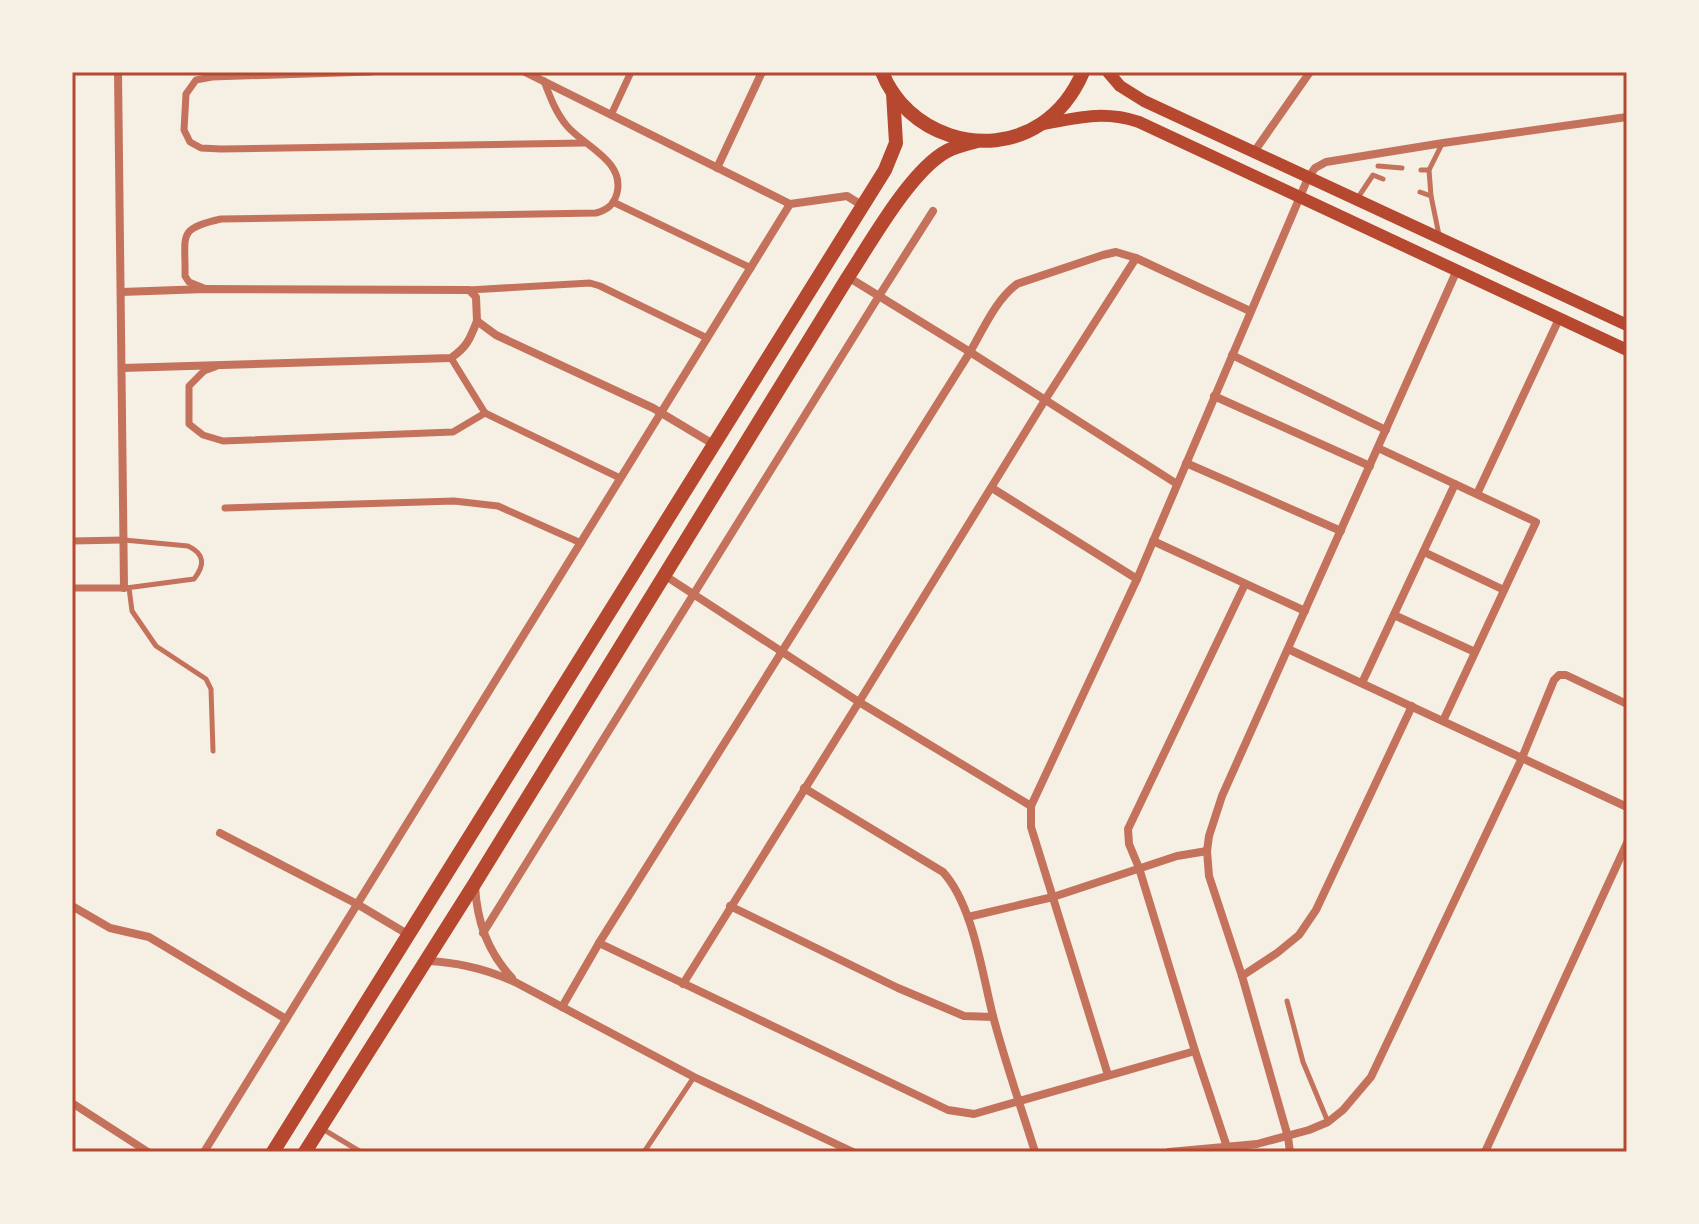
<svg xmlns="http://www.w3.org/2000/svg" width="1699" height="1224" font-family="'Sofia Sans Condensed',sans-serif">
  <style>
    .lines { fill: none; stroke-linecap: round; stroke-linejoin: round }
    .service { stroke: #c5725c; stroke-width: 5 }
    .pedestrian { stroke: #c5725c; stroke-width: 7 }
    .minor { stroke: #c5725c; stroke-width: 8 }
    .secondary { stroke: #b5482f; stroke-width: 12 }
    .primary { stroke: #b5482f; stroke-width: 14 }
    .neatline { fill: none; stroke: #b5482f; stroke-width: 3 }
  </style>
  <rect width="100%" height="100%" fill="#f6efe4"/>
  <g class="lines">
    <g class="service">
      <path d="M1378,166L1402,168"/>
      <path d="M1421,170H1429L1442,144"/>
      <path d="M1429,170L1431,196"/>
      <path d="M1420,192L1431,196L1439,235"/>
      <path d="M1357,199L1373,175L1383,179"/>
      <path d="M124,540L188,546C205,554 205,565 194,579L126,588"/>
      <path d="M129,588L132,611L156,646L206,679L211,689L213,751"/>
      <path d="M1287,1001L1303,1062L1328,1122"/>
      <path d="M321,1128L361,1152"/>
      <path d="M644,1152L694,1077"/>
    </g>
    <g class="pedestrian">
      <path d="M371,72L212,77L196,80L186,94L184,130L190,142L201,148L221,149L584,143"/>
      <path d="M611,115L631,72"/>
      <path d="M613,202L751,268"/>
      <path d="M204,288L189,282L185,276C186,235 176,229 221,219L596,213C607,210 614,205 617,193C625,161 584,146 567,126C556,113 550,97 544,81"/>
      <path d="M469,290L590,283L600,286L707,338"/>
      <path d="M451,358L485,413L620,478"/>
      <path d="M215,367L204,371L189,386V424L203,435L223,441L453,432L485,413"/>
      <path d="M225,508L422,502L454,501L498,506L581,543"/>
      <path d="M72,541L124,540"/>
      <path d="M72,588H124"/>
    </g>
    <g class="minor">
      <path d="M118,72L124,588"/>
      <path d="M525,72L790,204"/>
      <path d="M1254,152L1310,72"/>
      <path d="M717,168L762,72"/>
      <path d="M848,277L970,352L1177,484"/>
      <path d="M121,292L206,289L469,290L476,297L477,321L496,335L653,408L713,444"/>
      <path d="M1232,355L1386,430"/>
      <path d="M122,368L451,358C467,347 470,339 477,321"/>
      <path d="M1214,396L1370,466"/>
      <path d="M1378,448L1536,522L1443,721"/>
      <path d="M1186,463L1341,531"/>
      <path d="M992,488L1137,579"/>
      <path d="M1477,494L1559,319"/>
      <path d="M1153,541L1305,611"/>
      <path d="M1424,552L1504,590"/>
      <path d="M664,575L859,702L1031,806"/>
      <path d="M1394,615L1475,652"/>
      <path d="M1288,649L1627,807"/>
      <path d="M1362,683L1455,484"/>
      <path d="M804,788L943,872C973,905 982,973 993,1016C1005,1062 1021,1107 1035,1152"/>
      <path d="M220,833L357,904L409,935"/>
      <path d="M475,886C477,921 487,951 512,978"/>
      <path d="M72,906L110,928L149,937L286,1019"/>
      <path d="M730,906L898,988L964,1016L993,1017"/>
      <path d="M968,917L1053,897L1177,856L1207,851"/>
      <path d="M483,933L879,296L933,211"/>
      <path d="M599,943L948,1110L974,1114L1195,1051"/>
      <path d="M426,961C458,962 486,969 515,982L694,1077L853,1152"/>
      <path d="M1242,976L1277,953L1299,935L1316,910L1412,706"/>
      <path d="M683,984L859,702L1045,400L1136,258"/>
      <path d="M562,1007L599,943L970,352C984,328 995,301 1017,284L1103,255L1116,252L1136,258L1250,311"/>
      <path d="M1108,1075L1031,827V806L1137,579L1308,178L1315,168L1326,162L1443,143L1627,117"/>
      <path d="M72,1103L148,1152"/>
      <path d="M1227,1147L1195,1051L1139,868L1129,844L1128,829L1245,584"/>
      <path d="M204,1152L790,204L847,196L863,206"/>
      <path d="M1169,1152L1257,1144L1309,1130L1328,1122L1343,1110L1371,1077L1522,758L1554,680L1559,675H1566L1627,704"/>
      <path d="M1290,1152L1288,1137L1242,976L1209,876L1207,851L1209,836L1222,796L1457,270"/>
      <path d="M1485,1152L1627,843"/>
    </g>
    <g class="secondary">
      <path d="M1108,72L1120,86L1144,101L1627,325"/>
      <path d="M1039,125C1076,118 1103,110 1139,122L1627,350"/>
    </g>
    <g class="primary">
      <path d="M882,72C906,134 985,161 1041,124C1061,111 1074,93 1083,72"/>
      <path d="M273,1152L885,170L896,143L893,93"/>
      <path d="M305,1152L475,883L848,277C871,242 911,170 947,151C956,146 967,144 977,141"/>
    </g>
  </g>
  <rect width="1699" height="1224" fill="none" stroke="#f6efe4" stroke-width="148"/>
  <rect x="74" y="74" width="1551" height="1076" class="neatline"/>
</svg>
